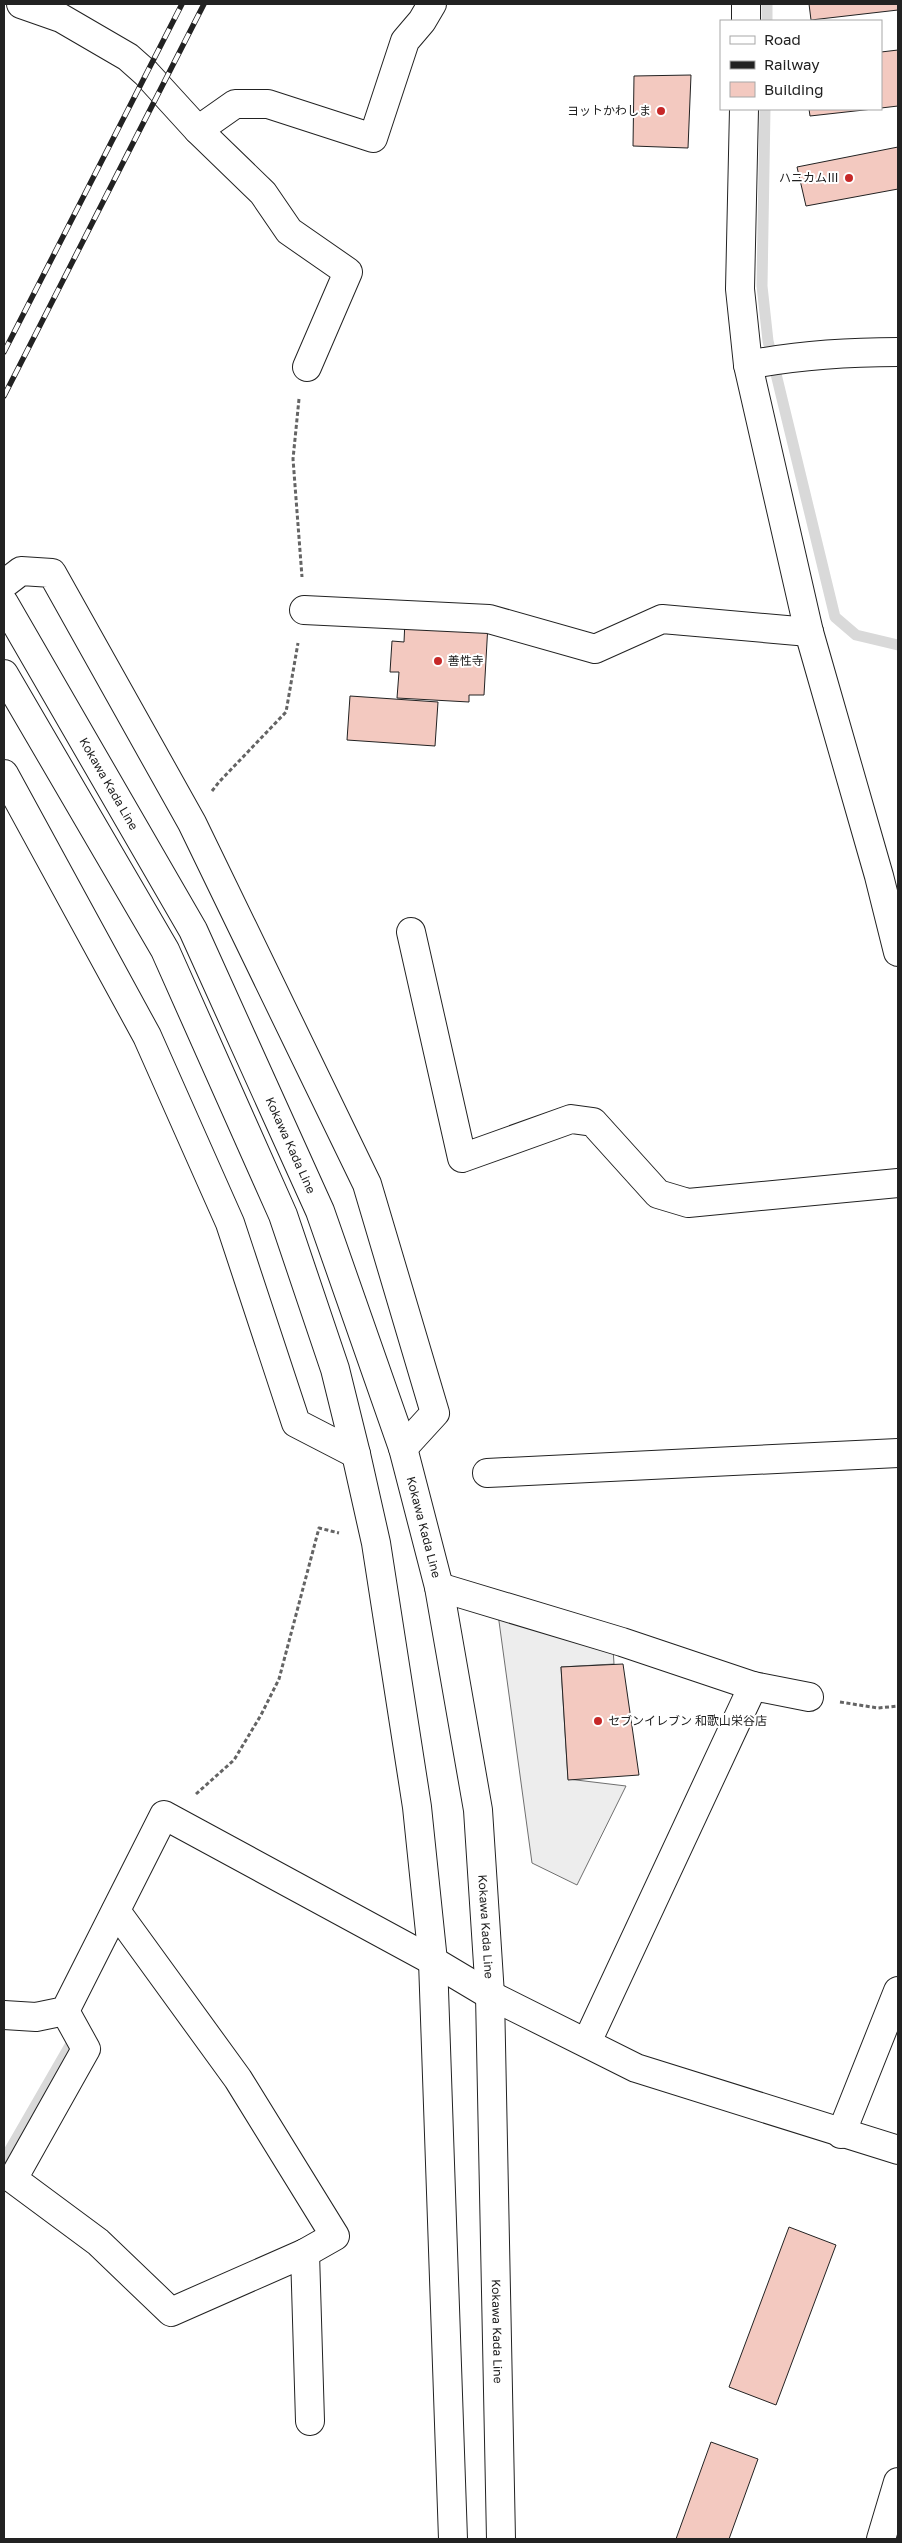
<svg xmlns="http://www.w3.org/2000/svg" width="902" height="2543" font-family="'Golos Text','Noto Sans JP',sans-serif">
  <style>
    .parking { fill: #ededed; stroke: #6f6f6f }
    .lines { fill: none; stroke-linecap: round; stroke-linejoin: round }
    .stream { stroke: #d9d9d9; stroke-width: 11 }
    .building { fill: #f3c9c0; stroke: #222 }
    .minor-casing { stroke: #222; stroke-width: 30 }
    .primary-casing { stroke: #222; stroke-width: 30 }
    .path { stroke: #646464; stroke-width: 3; stroke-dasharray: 4 2.5; stroke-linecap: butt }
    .minor { stroke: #fff; stroke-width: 28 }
    .primary { stroke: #fff; stroke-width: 28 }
    .rail-casing { stroke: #222; stroke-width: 5.5 }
    .rail { stroke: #fff; stroke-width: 4; stroke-dasharray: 11; stroke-linecap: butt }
    .poi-dot { fill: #c62828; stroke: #fff; stroke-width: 2 }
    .labels { text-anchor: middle; stroke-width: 4; stroke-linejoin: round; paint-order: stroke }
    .poi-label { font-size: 12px; fill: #222; stroke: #fff; text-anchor: end }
    .street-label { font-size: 12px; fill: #222; stroke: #fff }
  </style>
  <rect width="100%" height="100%" fill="#fff"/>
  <path class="parking" d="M498,1614L613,1648L614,1664L561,1667L568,1779L626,1786L577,1885L532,1863Z"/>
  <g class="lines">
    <g class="stream">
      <path d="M767,21V4"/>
      <path d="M765,109L762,286L768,341L835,617L856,635L898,645"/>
      <path d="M4,2160L72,2042"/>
    </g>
  </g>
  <g class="building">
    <path d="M809,4H898V10L811,20Z"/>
    <path d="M898,50V106L881,108V52Z"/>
    <path d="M691,75L688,148L633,146L634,76Z"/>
    <path d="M809,109H873L810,116Z"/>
    <path d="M898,147V189L806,206L797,167Z"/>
    <path d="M405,620L488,624L484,695H469V702L397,698L399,672H390L392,641L404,642Z"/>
    <path d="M350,696L438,702L435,746L347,740Z"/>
    <path d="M623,1664L639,1775L568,1780L561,1667Z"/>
    <path d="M789,2227L836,2245L776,2405L729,2387Z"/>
    <path d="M711,2442L758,2459L729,2539H676Z"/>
  </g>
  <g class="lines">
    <defs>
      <g id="minor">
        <path d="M21,4L61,18L128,57L146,73L198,130L263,193L289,231L348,272L307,367"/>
        <path d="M746,21V4"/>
        <path d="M744,109L740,289L748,365L809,632L879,876L898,952"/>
        <path d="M198,130L235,104H268L373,138L405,41L422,21L432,4"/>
        <path d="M748,365C798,355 847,352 898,352"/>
        <path d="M4,584L21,571L52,573L192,823L367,1184L435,1413L403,1448"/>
        <path d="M304,610L489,619L595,649L662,619L809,632"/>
        <path d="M4,774L147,1036L230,1223L296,1423L356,1454"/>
        <path d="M411,932L462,1158L571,1119L593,1122L658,1194L688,1203L898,1183"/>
        <path d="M487,1473L898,1453"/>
        <path d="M439,1587L622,1642L753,1686L809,1697"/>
        <path d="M116,1911L238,2079L335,2236L305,2253"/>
        <path d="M65,2011L86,2049L13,2179L98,2242L171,2312L305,2253L310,2421"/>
        <path d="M4,2015L36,2017L65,2011L164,1815L433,1961L490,1995L636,2068L898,2150"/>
        <path d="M587,2042L753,1686"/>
        <path d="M841,2134L898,1991"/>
        <path d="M881,2539L898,2482"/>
      </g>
      <g id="primary">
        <path id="s1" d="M4,603L193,930L320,1211L403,1448L439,1587L478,1810L490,1995L501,2539"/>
        <path d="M4,674L165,950L283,1215L335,1369L356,1454L376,1543L417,1807L433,1961L453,2539"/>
      </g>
    </defs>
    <use href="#minor" class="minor-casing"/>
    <use href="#primary" class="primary-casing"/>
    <g class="path">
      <path d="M299,399L293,459L302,577"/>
      <path d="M212,791L219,782L286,712L298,643"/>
      <path d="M840,1702L878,1708L898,1706"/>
      <path d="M196,1794L234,1760L261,1715L279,1679L319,1528L339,1533"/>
    </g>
    <use href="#minor" class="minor"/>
    <use href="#primary" class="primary"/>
    <defs>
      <g id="rail">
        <path d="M4,352L182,4"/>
        <path d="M4,396L204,4"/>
      </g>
    </defs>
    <use href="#rail" class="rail-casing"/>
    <use href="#rail" class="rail"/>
  </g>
  <g class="poi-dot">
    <circle cx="661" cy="111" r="5"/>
    <circle cx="849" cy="178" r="5"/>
    <circle cx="438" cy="661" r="5"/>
    <circle cx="598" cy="1721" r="5"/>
  </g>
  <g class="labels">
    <g class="poi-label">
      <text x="651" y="115">ヨットかわしま</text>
      <text x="839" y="182">ハニカムⅢ</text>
      <text x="448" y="665" text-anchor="start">善性寺</text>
      <text x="608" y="1725" text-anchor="start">セブンイレブン 和歌山栄谷店</text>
    </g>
    <g class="street-label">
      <text dy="4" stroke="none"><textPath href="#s1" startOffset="209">Kokawa Kada Line</textPath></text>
      <text dy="4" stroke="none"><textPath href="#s1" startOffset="614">Kokawa Kada Line</textPath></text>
      <text dy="4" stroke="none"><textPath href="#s1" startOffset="1019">Kokawa Kada Line</textPath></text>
      <text dy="4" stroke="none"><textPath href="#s1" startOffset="1424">Kokawa Kada Line</textPath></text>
      <text dy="4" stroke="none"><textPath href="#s1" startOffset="1829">Kokawa Kada Line</textPath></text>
    </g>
  </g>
  <rect width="902" height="2543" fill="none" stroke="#222222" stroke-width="10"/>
  <rect x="720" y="20" width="162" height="90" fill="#ffffff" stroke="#a7a7a7"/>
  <rect x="730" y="36" width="25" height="8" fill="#ffffff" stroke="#a7a7a7"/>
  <text x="764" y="45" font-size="15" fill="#222222">Road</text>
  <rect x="730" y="61" width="25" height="8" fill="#222222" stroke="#a7a7a7"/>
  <text x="764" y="70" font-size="15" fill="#222222">Railway</text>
  <rect x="730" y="82" width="25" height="15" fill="#f3c9c0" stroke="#a7a7a7"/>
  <text x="764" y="95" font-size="15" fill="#222222">Building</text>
</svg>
